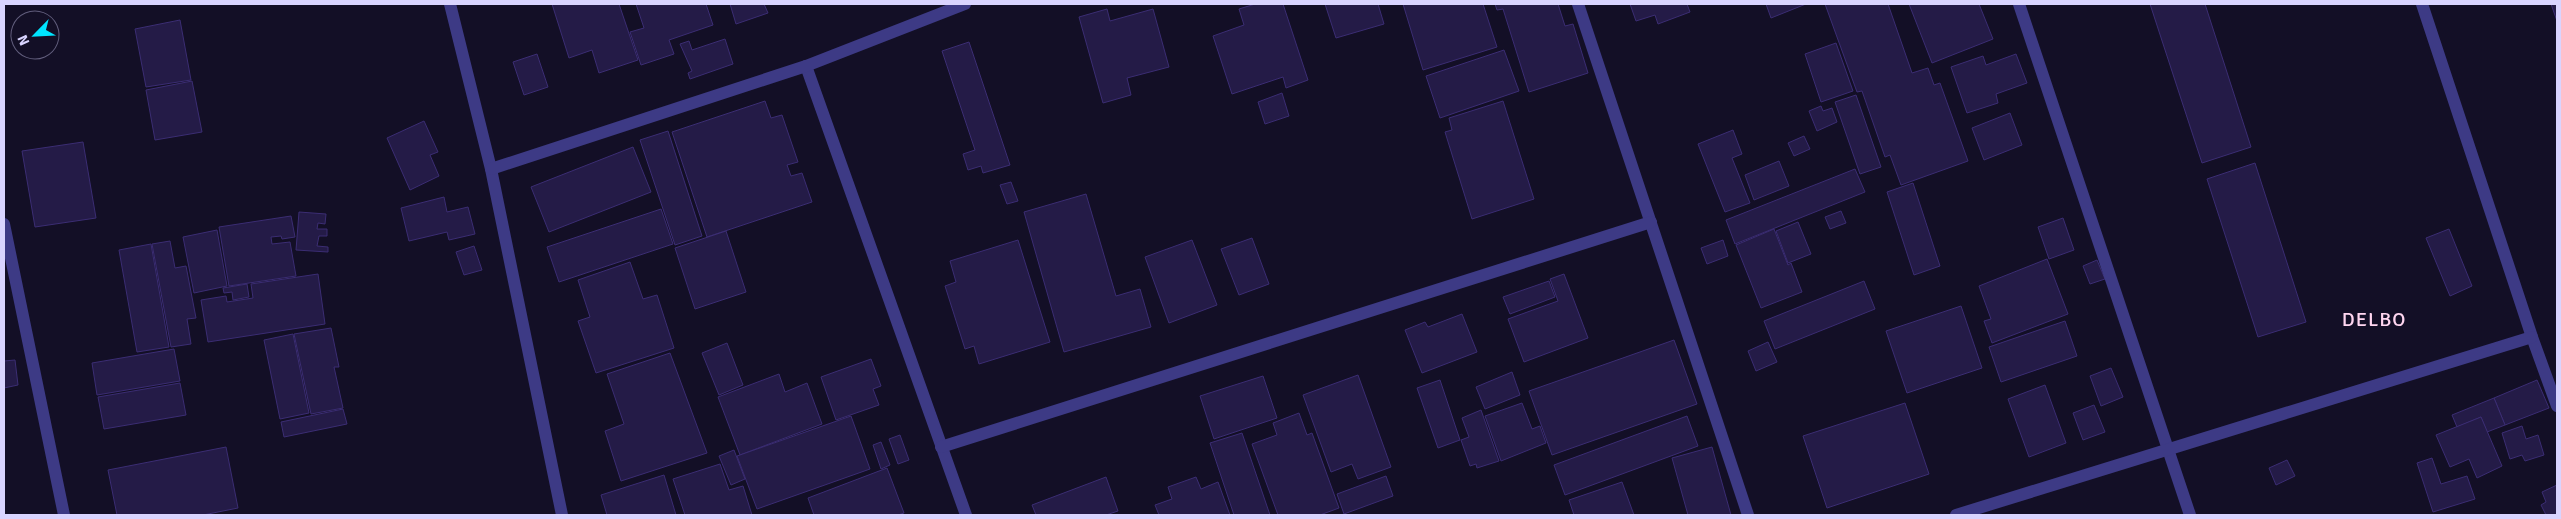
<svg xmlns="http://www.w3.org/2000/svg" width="2561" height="519" font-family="Signika,sans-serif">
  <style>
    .building { fill: #241b47; stroke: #3b2d73 }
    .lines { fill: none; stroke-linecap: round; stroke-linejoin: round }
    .minor { stroke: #3d3a85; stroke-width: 12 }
    .labels { text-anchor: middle; stroke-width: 4.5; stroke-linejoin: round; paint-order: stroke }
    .quarter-label { font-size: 20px; letter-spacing: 1px; fill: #ffd6f0; stroke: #130f26 }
  </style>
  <rect width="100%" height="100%" fill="#130f26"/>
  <g class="building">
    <path d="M552,4H619L638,60L599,73L592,50L569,58Z"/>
    <path d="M636,4H706L713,25L669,40L674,54L641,65L630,32L644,28Z"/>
    <path d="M730,4H764L768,13L736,24Z"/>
    <path d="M1255,4H1283L1308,80L1286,88L1283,77L1232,94L1213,36L1244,25L1239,9Z"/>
    <path d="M1325,4H1378L1384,24L1336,38Z"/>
    <path d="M1403,4H1483L1497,47L1423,70Z"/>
    <path d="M1495,4H1558L1565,26L1573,24L1588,73L1529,92L1503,9L1497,10Z"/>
    <path d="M1630,4H1687L1690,12L1658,24L1655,15L1636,21Z"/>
    <path d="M1766,4H1806L1771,18Z"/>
    <path d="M1825,4H1888L1912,73L1928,68L1934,85L1940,83L1968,161L1901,185L1890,155L1885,157L1862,91L1857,92Z"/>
    <path d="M1909,4H1979L1993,39L1932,63Z"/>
    <path d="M2150,4H2205L2251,147L2202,163Z"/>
    <path d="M2551,4H2557V21Z"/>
    <path d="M1107,9L1110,21L1153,9L1169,67L1127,78L1131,95L1103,103L1079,17Z"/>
    <path d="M180,20L191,80L146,87L135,29Z"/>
    <path d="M725,39L733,64L690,79L688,73L692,71L680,44L689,41L692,50Z"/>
    <path d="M969,42L1010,165L983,173L981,166L968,170L963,154L975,150L942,51Z"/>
    <path d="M1836,43L1853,91L1821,102L1805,54Z"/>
    <path d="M1504,50L1519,91L1440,118L1426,76Z"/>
    <path d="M537,54L548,87L524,95L513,62Z"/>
    <path d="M2016,54L2027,83L1996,94L1998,103L1967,113L1951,67L1983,56L1986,65Z"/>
    <path d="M192,81L202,132L155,140L146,90Z"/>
    <path d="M1282,93L1289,116L1265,124L1258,102Z"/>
    <path d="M1856,95L1881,167L1860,174L1835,102Z"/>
    <path d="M765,101L771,118L782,115L798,162L787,165L791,176L802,173L812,202L707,237L672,132Z"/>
    <path d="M1503,101L1534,199L1472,219L1445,132L1452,130L1449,118Z"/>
    <path d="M1821,106L1823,111L1832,108L1837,122L1817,131L1809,111Z"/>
    <path d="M2010,113L2022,145L1984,160L1972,128Z"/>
    <path d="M424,121L438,152L430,155L439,176L410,190L387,138Z"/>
    <path d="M1733,130L1742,154L1732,158L1750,203L1725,212L1698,144Z"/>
    <path d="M668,131L702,236L675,245L640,140Z"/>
    <path d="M1804,136L1810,149L1794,156L1788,143Z"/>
    <path d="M83,142L96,218L35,227L22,151Z"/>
    <path d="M633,147L651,192L549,232L531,187Z"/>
    <path d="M1779,161L1789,186L1754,200L1745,175Z"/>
    <path d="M2255,163L2306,322L2258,337L2207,179Z"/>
    <path d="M1855,169L1865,192L1735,244L1726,220Z"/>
    <path d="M1011,182L1018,201L1007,204L1000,185Z"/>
    <path d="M1913,183L1940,266L1914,275L1887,192Z"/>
    <path d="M1086,194L1116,296L1140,289L1151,327L1064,352L1024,212Z"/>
    <path d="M444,197L447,212L468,207L475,234L449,240L447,232L409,241L401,208Z"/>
    <path d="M661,209L673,244L559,282L547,247Z"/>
    <path d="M1841,211L1846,223L1830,229L1825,217Z"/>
    <path d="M299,212L326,214L325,224L318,223L317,229H327V236H319L317,246L328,247V252L296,250Z"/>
    <path d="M291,216L295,237L282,239L281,236L271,237L272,244L290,242L296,276L229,286L219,227Z"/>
    <path d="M2063,218L2074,250L2049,259L2038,227Z"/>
    <path d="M1798,222L1811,254L1788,263L1776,231Z"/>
    <path d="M1774,229L1788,265L1791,263L1802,292L1761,308L1736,245Z"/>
    <path d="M2449,229L2472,286L2450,296L2426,238Z"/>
    <path d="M217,230L227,286L194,293L183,237Z"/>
    <path d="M726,231L746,292L695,309L675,248Z"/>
    <path d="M1252,238L1269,284L1239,295L1221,249Z"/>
    <path d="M1018,240L1050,342L979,364L974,346L965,349L945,286L956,282L950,261Z"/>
    <path d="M1192,240L1217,305L1169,323L1145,257Z"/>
    <path d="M1723,240L1728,256L1707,264L1701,248Z"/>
    <path d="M170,241L175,268L186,266L196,318L187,319L191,344L171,347L152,244Z"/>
    <path d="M151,244L169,347L137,352L119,250Z"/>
    <path d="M474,246L482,270L464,275L456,252Z"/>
    <path d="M2047,259L2068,314L1992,343L1984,321L1991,319L1979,286Z"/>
    <path d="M2097,260L2105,279L2090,284L2083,266Z"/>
    <path d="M630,262L643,299L657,295L674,348L596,373L578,321L590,317L578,280Z"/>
    <path d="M318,274L325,324L208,342L201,300L226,296L227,302L253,298L251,284Z"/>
    <path d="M1564,274L1588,338L1524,362L1508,319L1558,301L1550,279Z"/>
    <path d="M1549,281L1555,297L1510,314L1503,297Z"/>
    <path d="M1864,281L1875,309L1775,349L1764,321Z"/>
    <path d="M247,284L249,297L233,300L232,292L224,293L223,288Z"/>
    <path d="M1961,306L1982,368L1907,393L1886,331Z"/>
    <path d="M1462,314L1477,352L1422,373L1405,330L1425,322L1428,327Z"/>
    <path d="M2065,321L2077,356L2001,382L1989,347Z"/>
    <path d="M331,328L339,367H334L343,408L311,414L294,334Z"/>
    <path d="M293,334L309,413L280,419L264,340Z"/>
    <path d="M1674,340L1697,404L1552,455L1529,391Z"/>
    <path d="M1768,342L1777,362L1756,371L1748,351Z"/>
    <path d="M727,343L743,385L719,395L702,353Z"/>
    <path d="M174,349L180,381L97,395L92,363Z"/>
    <path d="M670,353L707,453L621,481L605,431L624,424L607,374Z"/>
    <path d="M871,359L881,386L873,389L879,405L836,420L821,377Z"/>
    <path d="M15,360L18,385L4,388V361Z"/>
    <path d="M2111,368L2123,397L2101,406L2090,376Z"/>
    <path d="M1512,372L1520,395L1485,409L1476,387Z"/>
    <path d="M779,374L785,392L807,383L822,424L740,455L718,397Z"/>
    <path d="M1358,375L1391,467L1358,479L1352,464L1331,472L1303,395Z"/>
    <path d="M1263,376L1277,418L1214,439L1200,396Z"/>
    <path d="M1440,380L1460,440L1438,448L1417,388Z"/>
    <path d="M2537,380L2549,408L2505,425L2494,398Z"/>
    <path d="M180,383L186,415L104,429L98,397Z"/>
    <path d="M2045,385L2066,443L2029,457L2008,399Z"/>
    <path d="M2494,398L2505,425L2487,432L2481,417L2457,427L2452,415Z"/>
    <path d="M1522,403L1532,429L1540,426L1546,443L1501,461L1485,416Z"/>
    <path d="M1905,403L1929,474L1827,508L1803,436Z"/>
    <path d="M2094,405L2105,432L2083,440L2073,413Z"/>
    <path d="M343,409L347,424L284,437L281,422Z"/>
    <path d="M1481,410L1499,461L1477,468L1476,464L1470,466L1461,440L1469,437L1462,418Z"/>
    <path d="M1299,413L1307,435L1312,433L1339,508L1320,515H1278L1252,444L1277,435L1273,423Z"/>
    <path d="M851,416L870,469L757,509L737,456Z"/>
    <path d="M1687,416L1698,446L1565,495L1554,465Z"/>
    <path d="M2481,417L2502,466L2477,478L2469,459L2450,467L2436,435Z"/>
    <path d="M2522,426L2526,439L2538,435L2544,455L2525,461L2522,455L2510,459L2502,433Z"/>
    <path d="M1242,433L1270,515H1234L1210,443Z"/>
    <path d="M900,435L909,460L898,464L889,439Z"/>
    <path d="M881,442L890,465L881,469L873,445Z"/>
    <path d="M226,447L238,508L203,515H117L108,470Z"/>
    <path d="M1712,447L1731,515H1688L1672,458Z"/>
    <path d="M734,450L745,479L731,485L719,456Z"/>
    <path d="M2432,458L2441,484L2467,476L2475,499L2433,512L2417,463Z"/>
    <path d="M2287,460L2295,476L2276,485L2269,468Z"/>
    <path d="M720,464L729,490L743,486L752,515H685L673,479Z"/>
    <path d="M887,468L904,513L898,515H814L808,498Z"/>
    <path d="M664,475L676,515H607L601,495Z"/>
    <path d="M1386,476L1393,496L1344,514L1337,494Z"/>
    <path d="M1106,477L1118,511L1106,515H1036L1032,505Z"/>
    <path d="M1196,477L1201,489L1218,482L1230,515H1159L1155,505L1172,499L1168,487Z"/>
    <path d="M1622,482L1634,515H1574L1569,500Z"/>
    <path d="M2557,485V515H2546L2541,505L2546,502L2542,492Z"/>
  </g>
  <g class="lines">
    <g class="minor">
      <path d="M450,4L491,169L562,515"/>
      <path d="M1578,4L1748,515"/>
      <path d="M2019,4L2190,515"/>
      <path d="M2422,4L2532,337L2557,406"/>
      <path d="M806,66L966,515"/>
      <path d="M491,169L806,66L965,4"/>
      <path d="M4,224L64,515"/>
      <path d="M941,447L1651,222"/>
      <path d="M1956,515L2532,337"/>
    </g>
  </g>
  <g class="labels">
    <g class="quarter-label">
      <text x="2374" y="326">DELBO</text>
    </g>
  </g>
  <rect width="2561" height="519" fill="none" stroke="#d9d4ff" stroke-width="10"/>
  <g transform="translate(35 35) rotate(246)"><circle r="24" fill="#130f26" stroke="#625e7d"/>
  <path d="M0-4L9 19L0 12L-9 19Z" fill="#00e5ff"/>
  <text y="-8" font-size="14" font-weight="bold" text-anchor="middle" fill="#d9d4ff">N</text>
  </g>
</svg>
